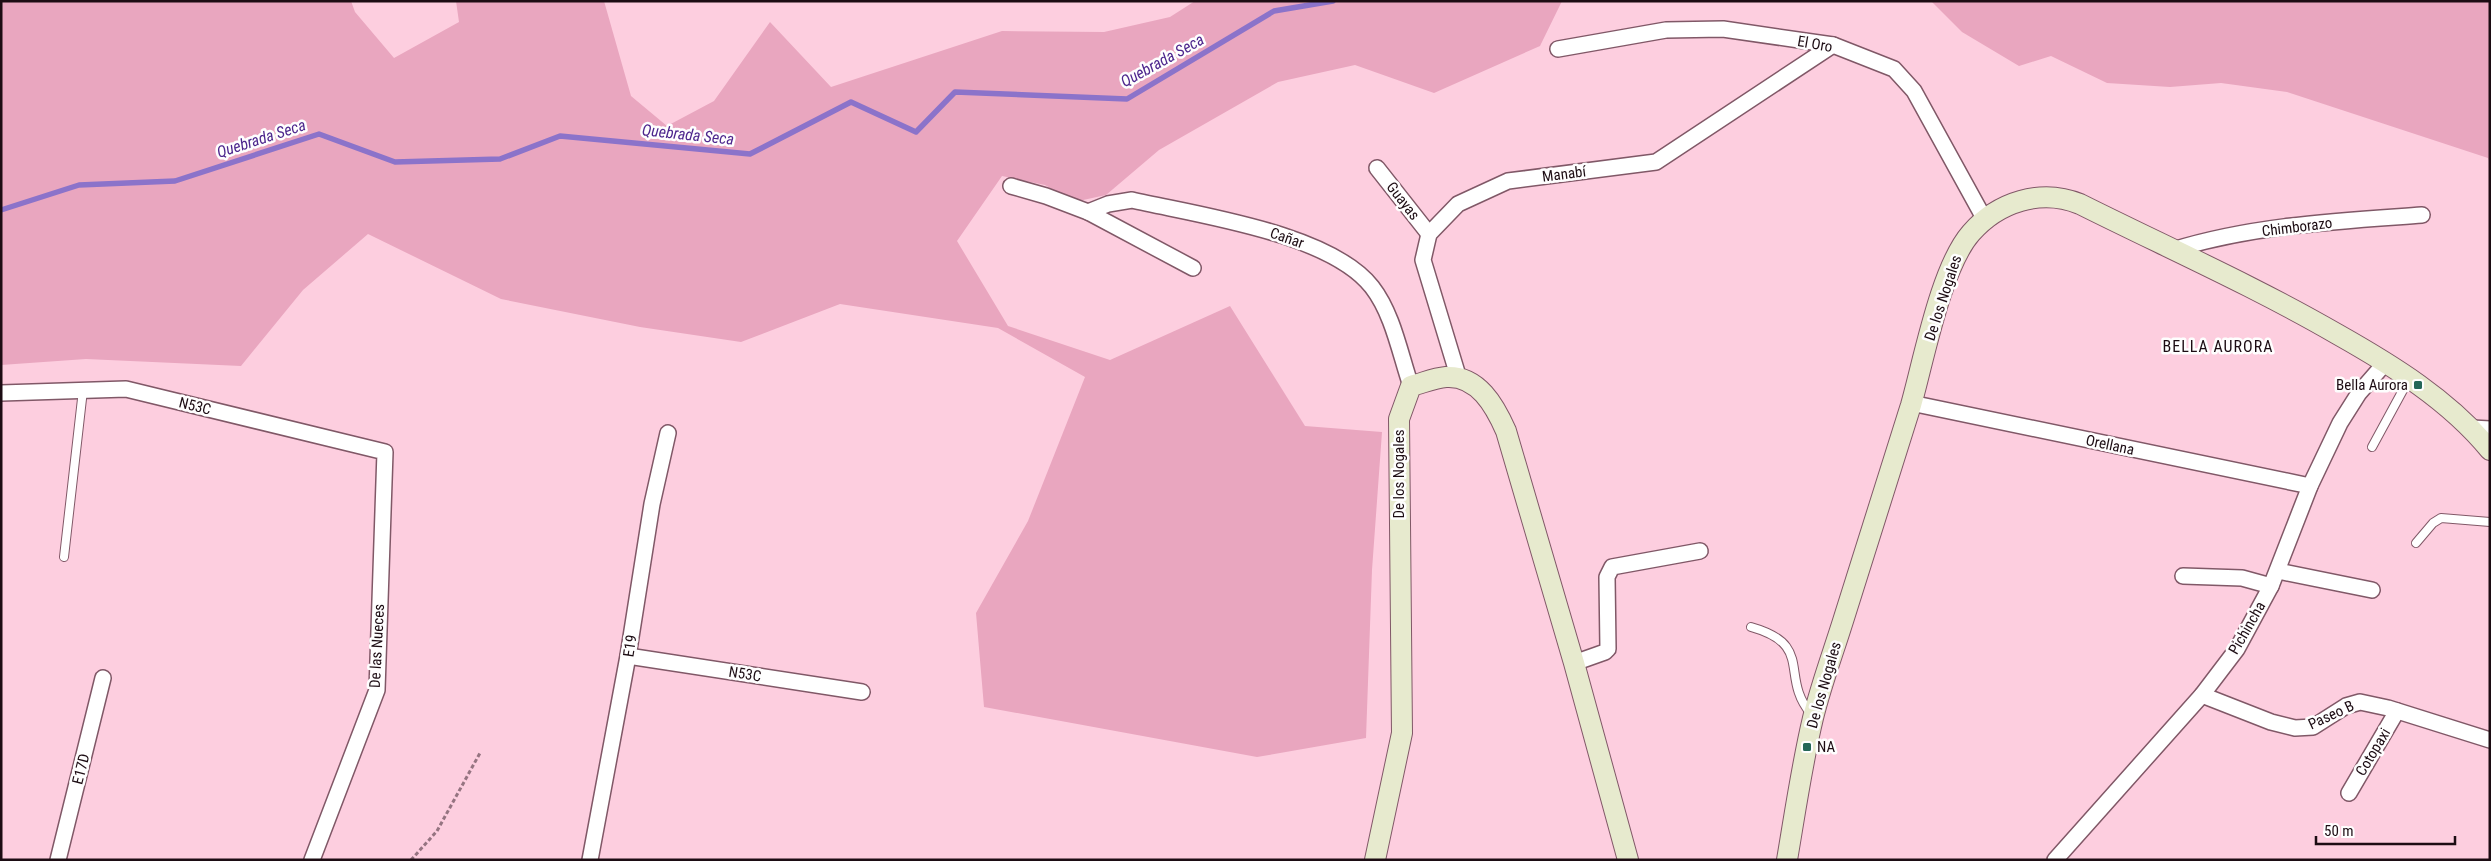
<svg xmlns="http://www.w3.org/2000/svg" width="2491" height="861" font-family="'Roboto Condensed',sans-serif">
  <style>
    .green { fill: #e9a6bf }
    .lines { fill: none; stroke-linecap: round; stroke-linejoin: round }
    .stream { stroke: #8b73ca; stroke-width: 5.5 }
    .lane-casing { stroke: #805867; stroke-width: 10 }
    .street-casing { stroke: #805867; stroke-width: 18 }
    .secondary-casing { stroke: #805867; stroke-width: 22 }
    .path { stroke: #957481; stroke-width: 3; stroke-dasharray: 4 2.5; stroke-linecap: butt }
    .lane { stroke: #fff; stroke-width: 8 }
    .street { stroke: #fff; stroke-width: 15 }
    .secondary { stroke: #e7eace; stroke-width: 20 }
    .poi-dot { fill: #246758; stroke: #fefefe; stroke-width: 2 }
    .labels { text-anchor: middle; stroke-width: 5; stroke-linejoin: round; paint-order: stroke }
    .street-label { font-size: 15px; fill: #1c0c13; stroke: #fefefe }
    .poi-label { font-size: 15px; fill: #1c0c13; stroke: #fefefe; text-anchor: end }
    .water-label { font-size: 16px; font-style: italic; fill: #4d268d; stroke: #fefefe }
    .neighbourhood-label { font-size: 16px; letter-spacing: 1px; fill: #1c0c13; stroke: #fefefe }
  </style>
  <rect width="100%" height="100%" fill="#fdcedf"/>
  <g class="green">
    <path d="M1,1H351L355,12L394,58L459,22L456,1H604L631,96L667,126L714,101L770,22L831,87L1002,31L1104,32L1170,17L1195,1H1562L1540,46L1434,93L1355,65L1278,82L1159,150L1106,195L1074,202L1045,185L1002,176L957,241L1008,326L1110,360L1230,306L1305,426L1382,432L1372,570L1366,738L1257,757L984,707L976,613L1028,521L1085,377L998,328L840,304L741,342L640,327L501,299L368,234L303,290L241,366L86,359L1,365Z"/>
    <path d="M1931,1H2490V163L2488,158L2287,92L2221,83L2170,87L2107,83L2051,56L2019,66L1962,32Z"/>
  </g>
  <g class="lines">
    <path class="stream" d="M1,210L79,185L175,181L319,134L395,162L500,159L560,136L750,154L851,102L916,132L955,92L1127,99L1274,11L1333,1"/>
    <defs>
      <g id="lane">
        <path d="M2372,447L2409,379"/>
        <path d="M2416,543L2433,523L2441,518L2490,522"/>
        <path d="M64,557L83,390"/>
        <path d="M1751,627C1815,645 1779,676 1811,714"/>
      </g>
      <g id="street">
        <path d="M1558,49L1666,30L1723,29L1833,45L1894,69L1914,91L1985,220"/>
        <path d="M1377,168L1429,234"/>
        <path d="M1011,186L1046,196L1088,212L1193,268"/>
        <path d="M1088,212L1108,204L1132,200C1197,215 1330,233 1372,287C1393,314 1400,354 1411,386"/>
        <path d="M2173,250C2253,225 2339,221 2422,215"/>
        <path d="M1459,379L1423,260L1429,234L1458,204L1508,181L1656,162L1833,45"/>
        <path d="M1,393L126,389L385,452L377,690L312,860"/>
        <path d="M1911,403L2310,486"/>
        <path d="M2472,428L2490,429"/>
        <path d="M2278,571L2372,590"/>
        <path d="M2183,576L2242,578L2271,586"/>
        <path d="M628,656L862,692"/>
        <path d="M1574,663L1605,652L1608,649L1607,577L1612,567L1700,551"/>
        <path d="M2202,695L2271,722L2295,728L2313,727L2346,706L2360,702L2388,708L2490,740"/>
        <path d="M2349,793L2397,711"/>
        <path d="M58,860L103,678"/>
        <path d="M590,860L628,656L652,504L668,433"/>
        <path d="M2055,860L2202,695L2237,649L2271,586L2310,486L2340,423L2359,393L2386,362"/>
      </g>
      <g id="secondary">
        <path d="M1375,860L1402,733L1399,419L1411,386C1423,383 1434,378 1446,377C1478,375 1495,406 1506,431L1574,663L1628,860"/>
        <path d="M1787,860C1795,813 1802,764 1813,718C1821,685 1833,653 1843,621C1866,549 1889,477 1911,405C1924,359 1941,267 1971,233C1998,202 2041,188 2080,204C2166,247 2254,286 2337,334C2392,365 2449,400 2490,450"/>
      </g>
    </defs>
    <use href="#lane" class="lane-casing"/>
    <use href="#street" class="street-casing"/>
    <use href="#secondary" class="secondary-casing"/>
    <path class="path" d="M411,860L437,831L480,753"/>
    <use href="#lane" class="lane"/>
    <use href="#street" class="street"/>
    <use href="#secondary" class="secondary"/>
  </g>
  <g class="poi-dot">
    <rect x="2413" y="380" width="10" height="10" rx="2.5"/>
    <rect x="1802" y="742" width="10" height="10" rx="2.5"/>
  </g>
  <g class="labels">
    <g class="street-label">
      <text transform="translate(1815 44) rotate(10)" y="5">El Oro</text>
      <text transform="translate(1564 174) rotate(-7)" y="5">Manabí</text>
      <text transform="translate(1403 201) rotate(52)" y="5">Guayas</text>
      <text transform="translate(2297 227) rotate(-7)" y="5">Chimborazo</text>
      <text transform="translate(1287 238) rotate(19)" y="5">Cañar</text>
      <text transform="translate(1943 298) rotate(-72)" y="5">De los Nogales</text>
      <text transform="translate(195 406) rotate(14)" y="5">N53C</text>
      <text transform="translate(2110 445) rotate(12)" y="5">Orellana</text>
      <text transform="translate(1399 474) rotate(-90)" y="5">De los Nogales</text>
      <text transform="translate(2247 628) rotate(-60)" y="5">Pichincha</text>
      <text transform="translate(377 646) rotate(-87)" y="5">De las Nueces</text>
      <text transform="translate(630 646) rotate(-81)" y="5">E19</text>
      <text transform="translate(745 674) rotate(9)" y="5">N53C</text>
      <text transform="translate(1824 685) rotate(-74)" y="5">De los Nogales</text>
      <text transform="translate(2331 715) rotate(-25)" y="5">Paseo B</text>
      <text transform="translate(2373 752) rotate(-59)" y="5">Cotopaxi</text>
      <text transform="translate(81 769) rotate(-76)" y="5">E17D</text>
    </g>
    <g class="poi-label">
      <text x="2408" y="390">Bella Aurora</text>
      <text x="1817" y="752" text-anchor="start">NA</text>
    </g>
    <g class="water-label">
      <text transform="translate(1162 60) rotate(-29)" y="6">Quebrada Seca</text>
      <text transform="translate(688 134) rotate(6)" y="6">Quebrada Seca</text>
      <text transform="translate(261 138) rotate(-18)" y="6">Quebrada Seca</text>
    </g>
    <g class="neighbourhood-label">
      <text x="2218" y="352">BELLA AURORA</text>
    </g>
  </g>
  <rect width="2491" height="861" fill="none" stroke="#1c0c13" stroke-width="5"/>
  <path d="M2316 836v8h139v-8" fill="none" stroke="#1c0c13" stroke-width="2.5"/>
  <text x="2324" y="836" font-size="15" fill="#1c0c13" stroke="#fefefe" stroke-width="4" paint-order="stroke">50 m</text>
</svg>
